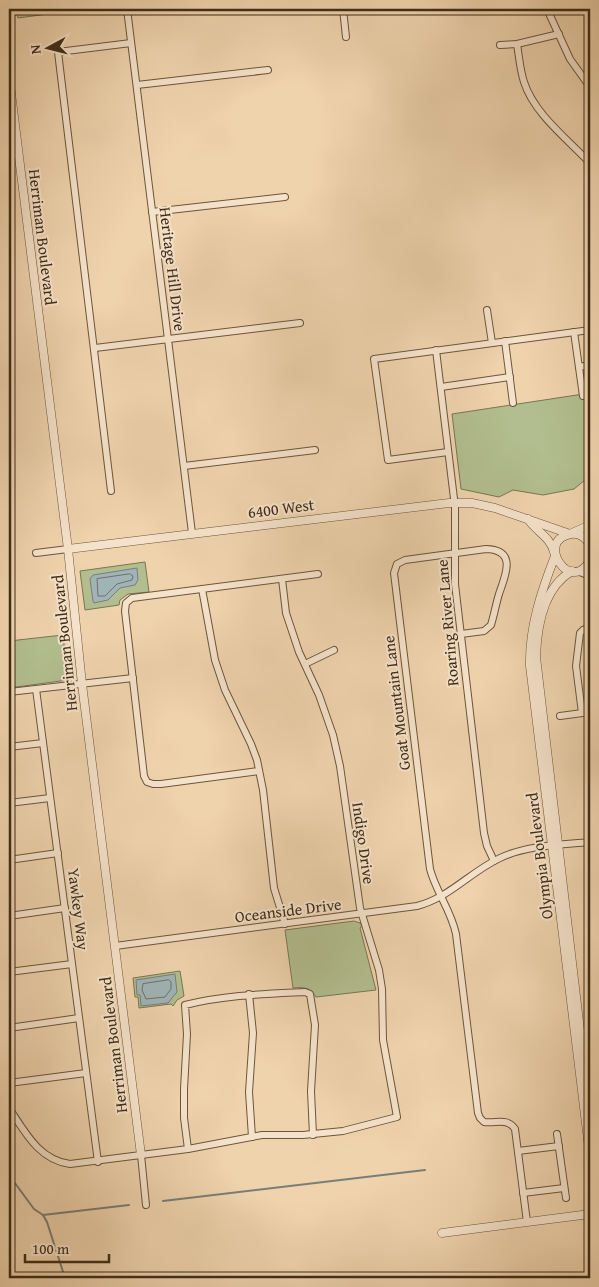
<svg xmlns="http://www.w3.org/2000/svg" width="599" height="1287" font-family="'Gentium Book Plus',serif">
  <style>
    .green { fill: #b2be8f; stroke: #787654 }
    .water { fill: #a0b4b7; stroke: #797e77 }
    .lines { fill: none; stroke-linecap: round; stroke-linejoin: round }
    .shore { stroke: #707068; stroke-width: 1 }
    .stream { stroke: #797e77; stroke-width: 2 }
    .minor-casing { stroke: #6b563d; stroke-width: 8 }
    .tertiary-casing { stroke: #6b563d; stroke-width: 9 }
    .minor { stroke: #f5e2ca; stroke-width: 6 }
    .tertiary { stroke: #f5e2ca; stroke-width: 8 }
    .labels { text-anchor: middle; stroke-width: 4; stroke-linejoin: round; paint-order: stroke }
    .street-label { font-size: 16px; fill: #3f2d18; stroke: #f5e2ca }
  </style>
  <rect width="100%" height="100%" fill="#efd3ad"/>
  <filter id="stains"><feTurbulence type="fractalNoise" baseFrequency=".004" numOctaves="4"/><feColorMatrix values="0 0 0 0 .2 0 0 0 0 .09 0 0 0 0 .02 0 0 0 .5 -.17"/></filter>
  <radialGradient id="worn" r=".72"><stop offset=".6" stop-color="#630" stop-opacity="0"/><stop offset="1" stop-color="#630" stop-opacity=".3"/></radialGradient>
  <g class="green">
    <path d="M16,9H86L18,18Z"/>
    <path d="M590,393V476L574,489L543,495L513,490L499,497L461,489L452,414Z"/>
    <path d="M145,562L149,592L128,594L120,600L119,605L85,610L80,571Z"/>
    <path d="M63,635L68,680L9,688V641Z"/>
    <path d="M354,921L360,923L362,926L360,928L376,990L316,997C310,987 303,987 293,988L285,930Z"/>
    <path d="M180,971L184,996L177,1000L173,1006L171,1004L139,1008L138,997H135L133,978Z"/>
  </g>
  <g class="water">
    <path d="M137,568L138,580L135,585L120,588L108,600L94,603L93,601L90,579L93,575Z"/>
    <path d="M175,974L177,992L168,1003L141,1006L140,995H137L136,980Z"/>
  </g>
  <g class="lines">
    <g class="shore">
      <path d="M130,574L133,576L132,580L117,584L105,596H98L97,579Z"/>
      <path d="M169,980L171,982V989L165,997L146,999L142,990L143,984Z"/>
    </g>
    <g class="stream">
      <path d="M9,1175L34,1209L43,1215L47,1222L65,1278"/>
      <path d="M163,1201L425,1170"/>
      <path d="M43,1215L129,1205"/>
    </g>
    <defs>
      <g id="minor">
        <path d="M127,9L192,533"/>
        <path d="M343,9L346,37"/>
        <path d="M547,9L570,59L590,87"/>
        <path d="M517,44C519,56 520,70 524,82C534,113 565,137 587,160L590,157"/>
        <path d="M500,45L517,44L559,34"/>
        <path d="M137,85L268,70"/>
        <path d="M152,212L285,197"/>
        <path d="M487,310L492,343"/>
        <path d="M574,332L583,396"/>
        <path d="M505,341L513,403"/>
        <path d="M95,348L300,323"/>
        <path d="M436,350L455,507V584L484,833L487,846L494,861"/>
        <path d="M579,367L590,365"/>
        <path d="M441,387L510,377"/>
        <path d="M448,452L388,460L374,359L590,330"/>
        <path d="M184,466L315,450"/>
        <path d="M111,491L58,52L131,43"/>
        <path d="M36,553L68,549"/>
        <path d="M577,571L590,576"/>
        <path d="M202,589L215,660L225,690L251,744L257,760L263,790L274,888L285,924"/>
        <path d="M461,634L484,631L491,625C494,615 496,604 499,594C505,576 518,550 486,549L405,560L397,564L394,573L430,869C436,892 451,910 456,934L478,1113L480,1118L484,1122C496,1124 507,1117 515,1129L527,1222"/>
        <path d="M305,664L334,650"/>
        <path d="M36,689L98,1162"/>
        <path d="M9,692L133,678"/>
        <path d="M582,713L576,666L580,633L583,630L590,627"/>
        <path d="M560,716L590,712"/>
        <path d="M9,747L43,743"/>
        <path d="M259,771L161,784H153L147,782L144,776L125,611L126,603L132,598L318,574"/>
        <path d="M9,803L50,798"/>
        <path d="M9,860L58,853"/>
        <path d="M9,916L65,908"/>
        <path d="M115,946L417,906C449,898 470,872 500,858C527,845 561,845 590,842"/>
        <path d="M9,972L72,964"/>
        <path d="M249,994L253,1033L249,1092L252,1137"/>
        <path d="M9,1028L79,1018"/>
        <path d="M9,1083L86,1073"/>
        <path d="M9,1108C25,1132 39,1160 70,1164L188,1149L262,1135H303L343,1131L397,1117L383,1040L382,989L379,970L360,908L340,766L333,735L319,695L299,652L286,613L282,579"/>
        <path d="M557,1134L566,1198"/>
        <path d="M188,1149L184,1118V1089L187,1034L185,1005C225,995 264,994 305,992L310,994L315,1025L311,1091L313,1135"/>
        <path d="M518,1151L559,1146"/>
        <path d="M141,1155L146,1205"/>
        <path d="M523,1193L564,1188"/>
      </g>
      <g id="tertiary">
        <path d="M9,77L68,549L82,684L141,1155"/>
        <path d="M528,519C536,532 550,536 554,552"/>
        <path d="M572,533L590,525"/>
        <path d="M590,545C586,538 579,533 571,534C534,540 571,596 590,560"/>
        <path d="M68,549L449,503H472L495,508L570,534"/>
        <path d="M555,556C541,592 529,628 530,666L590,1156"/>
        <path d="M572,571C544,587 537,626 536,657L590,1115"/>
        <path d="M442,1233L590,1214"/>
      </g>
    </defs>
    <use href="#minor" class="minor-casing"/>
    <use href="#tertiary" class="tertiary-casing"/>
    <use href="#minor" class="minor"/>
    <use href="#tertiary" class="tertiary"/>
  </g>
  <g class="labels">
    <g class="street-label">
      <text transform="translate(43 237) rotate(83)" y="6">Herriman Boulevard</text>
      <text transform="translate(173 269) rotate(83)" y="6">Heritage Hill Drive</text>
      <text transform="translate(281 508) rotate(-7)" y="6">6400 West</text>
      <text transform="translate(447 623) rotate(-95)" y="6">Roaring River Lane</text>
      <text transform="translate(64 643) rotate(-96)" y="6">Herriman Boulevard</text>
      <text transform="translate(396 703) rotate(-97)" y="6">Goat Mountain Lane</text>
      <text transform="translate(364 843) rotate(82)" y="6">Indigo Drive</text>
      <text transform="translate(539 856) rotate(-97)" y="6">Olympia Boulevard</text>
      <text transform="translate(79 909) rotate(83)" y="6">Yawkey Way</text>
      <text transform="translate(288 910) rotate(-7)" y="6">Oceanside Drive</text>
      <text transform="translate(113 1045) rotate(-97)" y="6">Herriman Boulevard</text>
    </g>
  </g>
  <rect width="599" height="1287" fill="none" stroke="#efd3ad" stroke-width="30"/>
  <rect x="10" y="10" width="579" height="1267" fill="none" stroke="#3f2d18" stroke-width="2.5"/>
  <rect x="15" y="15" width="569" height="1257" fill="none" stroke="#3f2d18"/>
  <g transform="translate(48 48) rotate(263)" stroke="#f5e2ca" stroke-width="4" paint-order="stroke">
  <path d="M0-4L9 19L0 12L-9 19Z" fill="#3f2d18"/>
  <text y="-8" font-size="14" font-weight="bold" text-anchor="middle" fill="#3f2d18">N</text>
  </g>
  <path d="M25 1254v8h84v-8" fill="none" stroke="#3f2d18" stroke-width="2.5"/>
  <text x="32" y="1254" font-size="15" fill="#3f2d18" stroke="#f5e2ca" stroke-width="4" paint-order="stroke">100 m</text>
  <rect width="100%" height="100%" filter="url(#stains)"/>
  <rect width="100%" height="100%" fill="url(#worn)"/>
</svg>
